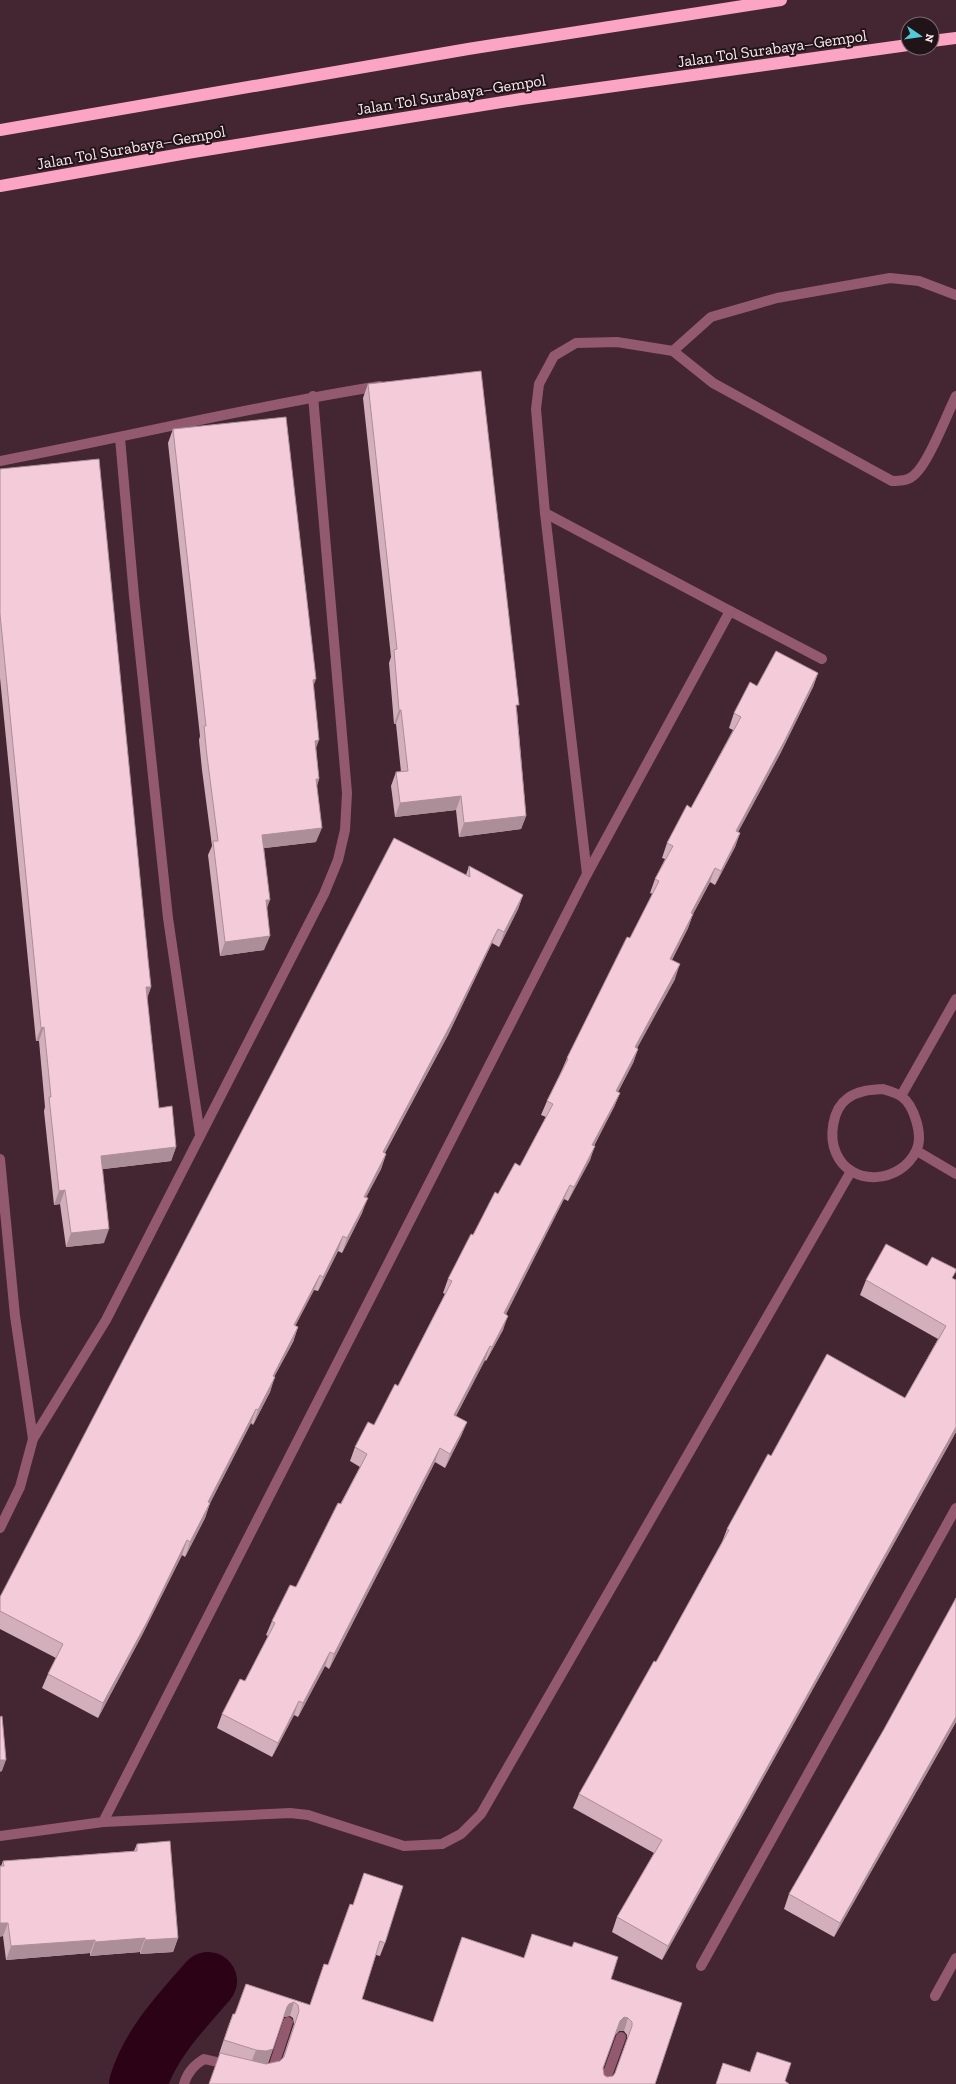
<svg xmlns="http://www.w3.org/2000/svg" width="956" height="2084" font-family="'Zilla Slab',serif">
  <style>
    .lines { fill: none; stroke-linecap: round; stroke-linejoin: round }
    .river { stroke: #2c0216; stroke-width: 58 }
    .minor { stroke: #93596f; stroke-width: 10 }
    .highway { stroke: #fba4c4; stroke-width: 12 }
    .wall { fill: #d2afbb; fill-rule: evenodd }
    .shaded-wall { fill: #ab8e98 }
    .building { fill: #f4cbd9; stroke: #ab8e98; fill-rule: evenodd }
    .labels { text-anchor: middle; stroke-width: 4; stroke-linejoin: round; paint-order: stroke }
    .street-label { font-size: 16px; fill: #fde9ef; stroke: #211418 }
  </style>
  <rect width="100%" height="100%" fill="#432631"/>
  <g class="lines">
    <path class="river" d="M138,2084C150,2044 181,2012 208,1981"/>
    <g class="minor">
      <path d="M673,351L711,317L777,298L890,278L919,281L956,295"/>
      <path d="M120,438L134,596L168,918L200,1135"/>
      <path d="M0,461C127,437 253,406 380,386"/>
      <path d="M730,611L822,659"/>
      <path d="M587,874L545,513L536,409L539,384L554,356L576,343L617,342L673,351L713,383L892,481C899,481 907,481 913,476C928,465 947,414 956,396"/>
      <path d="M883,1089C889,1091 896,1093 901,1096C914,1105 924,1136 916,1151C901,1183 851,1188 836,1153C829,1137 832,1109 848,1098C859,1090 871,1090 883,1089Z"/>
      <path d="M901,1096L956,999"/>
      <path d="M917,1151L956,1174"/>
      <path d="M0,1159L15,1316L33,1439"/>
      <path d="M0,1528L20,1487L33,1439L106,1320L324,894L338,860L345,830L347,793L313,396"/>
      <path d="M103,1822L290,1813L308,1815L404,1846L442,1844L461,1834L481,1814L850,1173"/>
      <path d="M0,1836L103,1822L587,874L730,611L545,513"/>
      <path d="M701,1966L956,1508"/>
      <path d="M935,1996L956,1958"/>
      <path d="M268,2072L273,2068L288,2022"/>
      <path d="M184,2084C187,2073 194,2065 204,2059L230,2065"/>
      <path d="M604,2084L621,2037"/>
    </g>
    <g class="highway">
      <path d="M932,41L956,38"/>
      <path d="M0,130L468,49L781,0"/>
      <path d="M0,186L187,153L521,99L908,45"/>
    </g>
  </g>
  <g class="wall">
    <path d="M368,384L517,710L526,816L521,829L459,837L456,810L395,817L391,786L396,772H401L396,724H394L389,663L391,657L363,398Z"/>
    <path d="M173,429L313,685L316,748L319,779L317,786L316,842L264,848L267,908L264,950L220,956L208,855L212,846L202,770L199,740L200,736L168,443Z"/>
    <path d="M0,469L151,987L147,998L159,1108L176,1147L171,1161L103,1169L104,1243L66,1247L60,1204L54,1205L44,1111L45,1107L39,1041H36L0,678Z"/>
    <path d="M818,673L813,687L780,754L738,832L740,833L735,847L715,885L710,882L693,914L688,928L672,960L675,979L637,1048L638,1049L633,1063L618,1092L620,1093L614,1107L594,1146L590,1160L568,1201L564,1199L506,1314L503,1330L486,1361L485,1360L456,1416L467,1422L461,1436L445,1468L435,1462L329,1669L325,1666L298,1717L294,1715L272,1757L217,1728L222,1714L245,1681L268,1636L266,1635L272,1621L296,1587L360,1467L350,1461L355,1447L374,1425L398,1386L445,1294L443,1293L448,1279L473,1235L498,1194L520,1166L546,1117L541,1115L547,1101L561,1072L567,1058L630,938L653,894L650,893L655,879L665,859L662,858L667,843L691,808L733,730L729,728L734,713L757,686Z"/>
    <path d="M469,866L523,895L518,909L499,947L492,943L448,1035L385,1153L386,1154L381,1169L366,1197L362,1213L342,1253L338,1251L318,1291L314,1290L295,1326L298,1327L293,1342L274,1377L270,1392L253,1425L251,1423L210,1503L205,1518L185,1557L182,1555L142,1635L98,1718L42,1688L48,1674L56,1658L0,1629V1597L466,875Z"/>
    <path d="M927,1266L956,1280V1432L662,1960L612,1932L617,1917L654,1853L573,1808L579,1794L656,1662L722,1542L727,1529L771,1456L905,1398L938,1339L860,1295L866,1280Z"/>
    <path d="M956,1722L834,1937L784,1909L789,1894L883,1731Z"/>
    <path d="M137,1844L178,1938L173,1952L140,1954V1952L90,1956V1953L6,1960L3,1936L1,1866L3,1861L134,1851Z"/>
    <path d="M364,1873L385,1943L380,1956L376,1955L362,1999L433,2022L462,1937L524,1958L532,1934L611,1979L682,2003L655,2084H209L220,2054H219L228,2027L233,2014H235L246,1984L310,2005L324,1964L328,1965L353,1905ZM290,2016L293,2018L294,2024L283,2057L280,2061L266,2064H264L268,2063L283,2019L284,2017ZM619,2031H624L627,2035V2039L615,2073L613,2076L607,2077L604,2075L603,2068L615,2035Z"/>
  </g>
  <g class="shaded-wall">
    <path d="M818,673L813,687L780,754L731,845L736,831Z"/>
    <path d="M316,679L311,693L313,680Z"/>
    <path d="M399,710H401L396,724H394Z"/>
    <path d="M319,740L314,754L315,741Z"/>
    <path d="M316,779H319L314,793Z"/>
    <path d="M461,796L456,810L395,817L400,803Z"/>
    <path d="M526,816L521,829L459,837L464,823Z"/>
    <path d="M322,828L316,842L257,849L262,835Z"/>
    <path d="M740,833L735,847L715,885L721,871Z"/>
    <path d="M715,868L710,882L693,914L688,928L665,973L670,959L691,913Z"/>
    <path d="M523,895L518,909L499,947L504,932Z"/>
    <path d="M266,900H270L265,914Z"/>
    <path d="M498,929L492,943L448,1035L377,1167L383,1152Z"/>
    <path d="M270,936L264,950L220,956L225,942Z"/>
    <path d="M680,964L675,979L630,1061L635,1047Z"/>
    <path d="M146,987H151L146,1001Z"/>
    <path d="M44,1027L39,1041H36L41,1028Z"/>
    <path d="M638,1049L633,1063L611,1105L616,1091Z"/>
    <path d="M620,1093L614,1107L587,1159L592,1145Z"/>
    <path d="M595,1146L590,1160L568,1201L574,1187Z"/>
    <path d="M176,1147L171,1161L96,1170L101,1156Z"/>
    <path d="M386,1154L381,1169L359,1211L364,1197Z"/>
    <path d="M570,1185L564,1199L499,1328L504,1313Z"/>
    <path d="M65,1190L60,1204L54,1205L59,1191Z"/>
    <path d="M368,1198L362,1213L342,1253L347,1238Z"/>
    <path d="M109,1229L104,1243L66,1247L71,1233Z"/>
    <path d="M343,1236L338,1251L318,1291L323,1277Z"/>
    <path d="M320,1275L314,1290L288,1340L294,1325Z"/>
    <path d="M508,1316L503,1330L486,1361L492,1347Z"/>
    <path d="M298,1327L293,1342L267,1390L273,1376Z"/>
    <path d="M490,1346L485,1360L449,1429L454,1415Z"/>
    <path d="M275,1377L270,1392L253,1425L258,1410Z"/>
    <path d="M256,1409L251,1423L203,1517L208,1502Z"/>
    <path d="M467,1422L461,1436L445,1468L450,1454Z"/>
    <path d="M956,1427V1432L662,1960L668,1946Z"/>
    <path d="M440,1448L435,1462L329,1669L334,1654Z"/>
    <path d="M210,1503L205,1518L185,1557L190,1542Z"/>
    <path d="M187,1540L182,1555L142,1635L98,1718L103,1703Z"/>
    <path d="M330,1652L325,1666L298,1717L303,1703Z"/>
    <path d="M299,1701L294,1715L272,1757L278,1743Z"/>
    <path d="M956,1717V1722L834,1937L840,1923Z"/>
    <path d="M0,1760H6L2,1771L0,1772Z"/>
    <path d="M0,1923H8L3,1936L0,1937Z"/>
    <path d="M145,1938L140,1952L90,1956L95,1942Z"/>
    <path d="M178,1938L173,1952L140,1954L145,1940Z"/>
    <path d="M95,1940L90,1953L6,1960L11,1946Z"/>
    <path d="M294,2002L290,2016L284,2017L282,2020L287,2007L289,2004Z"/>
    <path d="M624,2017L628,2018L624,2031H619L615,2035L620,2021Z"/>
    <path d="M273,2049L268,2063L262,2064L251,2063L256,2050Z"/>
  </g>
  <g class="building">
    <path d="M481,371L519,705H516L526,816L464,823L461,796L400,803L396,772L408,771L401,710H399L394,650L397,649L368,384Z"/>
    <path d="M286,417L316,679L313,680L319,740L315,741L319,779H316L322,828L262,835L270,900H266L270,936L225,942L213,841H218L207,756L204,726H206L173,429Z"/>
    <path d="M99,459L148,959L151,987H146L159,1108L172,1106L176,1147L101,1156L109,1229L71,1233L65,1190L59,1191L49,1097H51L44,1027L41,1028L0,614V469Z"/>
    <path d="M776,651L818,673L785,740L736,831L740,833L721,871L715,868L691,913L693,914L670,959L680,964L635,1047L638,1049L616,1091L620,1093L592,1145L595,1146L574,1187L570,1185L504,1313L508,1316L492,1347L490,1346L454,1415L467,1422L450,1454L440,1448L334,1654L330,1652L303,1703L299,1701L278,1743L222,1714L240,1679L245,1681L275,1623L272,1621L290,1585L296,1587L338,1503L341,1504L367,1454L355,1447L368,1422L374,1425L395,1384L398,1386L452,1281L448,1279L471,1234L473,1235L495,1192L498,1194L515,1163L520,1166L553,1104L547,1101L568,1059L567,1058L627,937L630,938L659,881L655,879L673,846L667,843L687,805L691,808L741,717L734,713L750,682L757,686Z"/>
    <path d="M394,838L470,877L469,866L523,895L504,932L498,929L453,1020L383,1152L386,1154L364,1197L368,1198L347,1238L343,1236L323,1277L320,1275L294,1325L298,1327L273,1376L275,1377L258,1410L256,1409L208,1502L210,1503L190,1542L187,1540L148,1620L103,1703L48,1674L63,1644L0,1611V1597Z"/>
    <path d="M886,1244L927,1266L932,1257L956,1269V1271L952,1278L956,1280V1427L668,1946L617,1917L662,1840L579,1794L654,1661L656,1662L729,1530L727,1529L751,1485L768,1454L771,1456L827,1354L905,1398L946,1326L866,1280Z"/>
    <path d="M956,1598V1717L840,1923L789,1894L883,1731Z"/>
    <path d="M2,1716L6,1760H0V1717Z"/>
    <path d="M170,1841L178,1938L145,1940V1938L95,1942V1940L11,1946L8,1923H0V1866H4L3,1861L137,1851V1844Z"/>
    <path d="M364,1873L403,1886L385,1943L380,1941L362,1999L433,2022L462,1937L524,1958L532,1934L572,1947L574,1942L618,1957L611,1979L682,2003L655,2084H209L220,2053L266,2064L280,2061L284,2057L299,2011L298,2005L294,2002L289,2004L287,2007L273,2049L266,2051L256,2050L224,2040L233,2014H235L246,1984L310,2005L324,1964L328,1965L350,1904L353,1905ZM624,2017L628,2018L632,2022V2026L615,2073L613,2076L607,2077L604,2075L603,2068L620,2021Z"/>
    <path d="M757,2052L791,2063L785,2081L789,2084H716L723,2063L750,2072Z"/>
  </g>
  <g class="labels">
    <g class="street-label">
      <text transform="translate(772 48) rotate(-8)" y="6">Jalan Tol Surabaya–Gempol</text>
      <text transform="translate(451 94) rotate(-9)" y="6">Jalan Tol Surabaya–Gempol</text>
      <text transform="translate(131 147) rotate(-10)" y="6">Jalan Tol Surabaya–Gempol</text>
    </g>
  </g>
  <g transform="translate(920 36) rotate(103)"><circle r="19" fill="#211418" stroke="#79696e"/>
  <path d="M0-3L7 15L0 10L-7 15Z" fill="#52cbd9"/>
  <text y="-6" font-size="11" font-weight="bold" text-anchor="middle" fill="#fde9ef">N</text>
  </g>
</svg>
